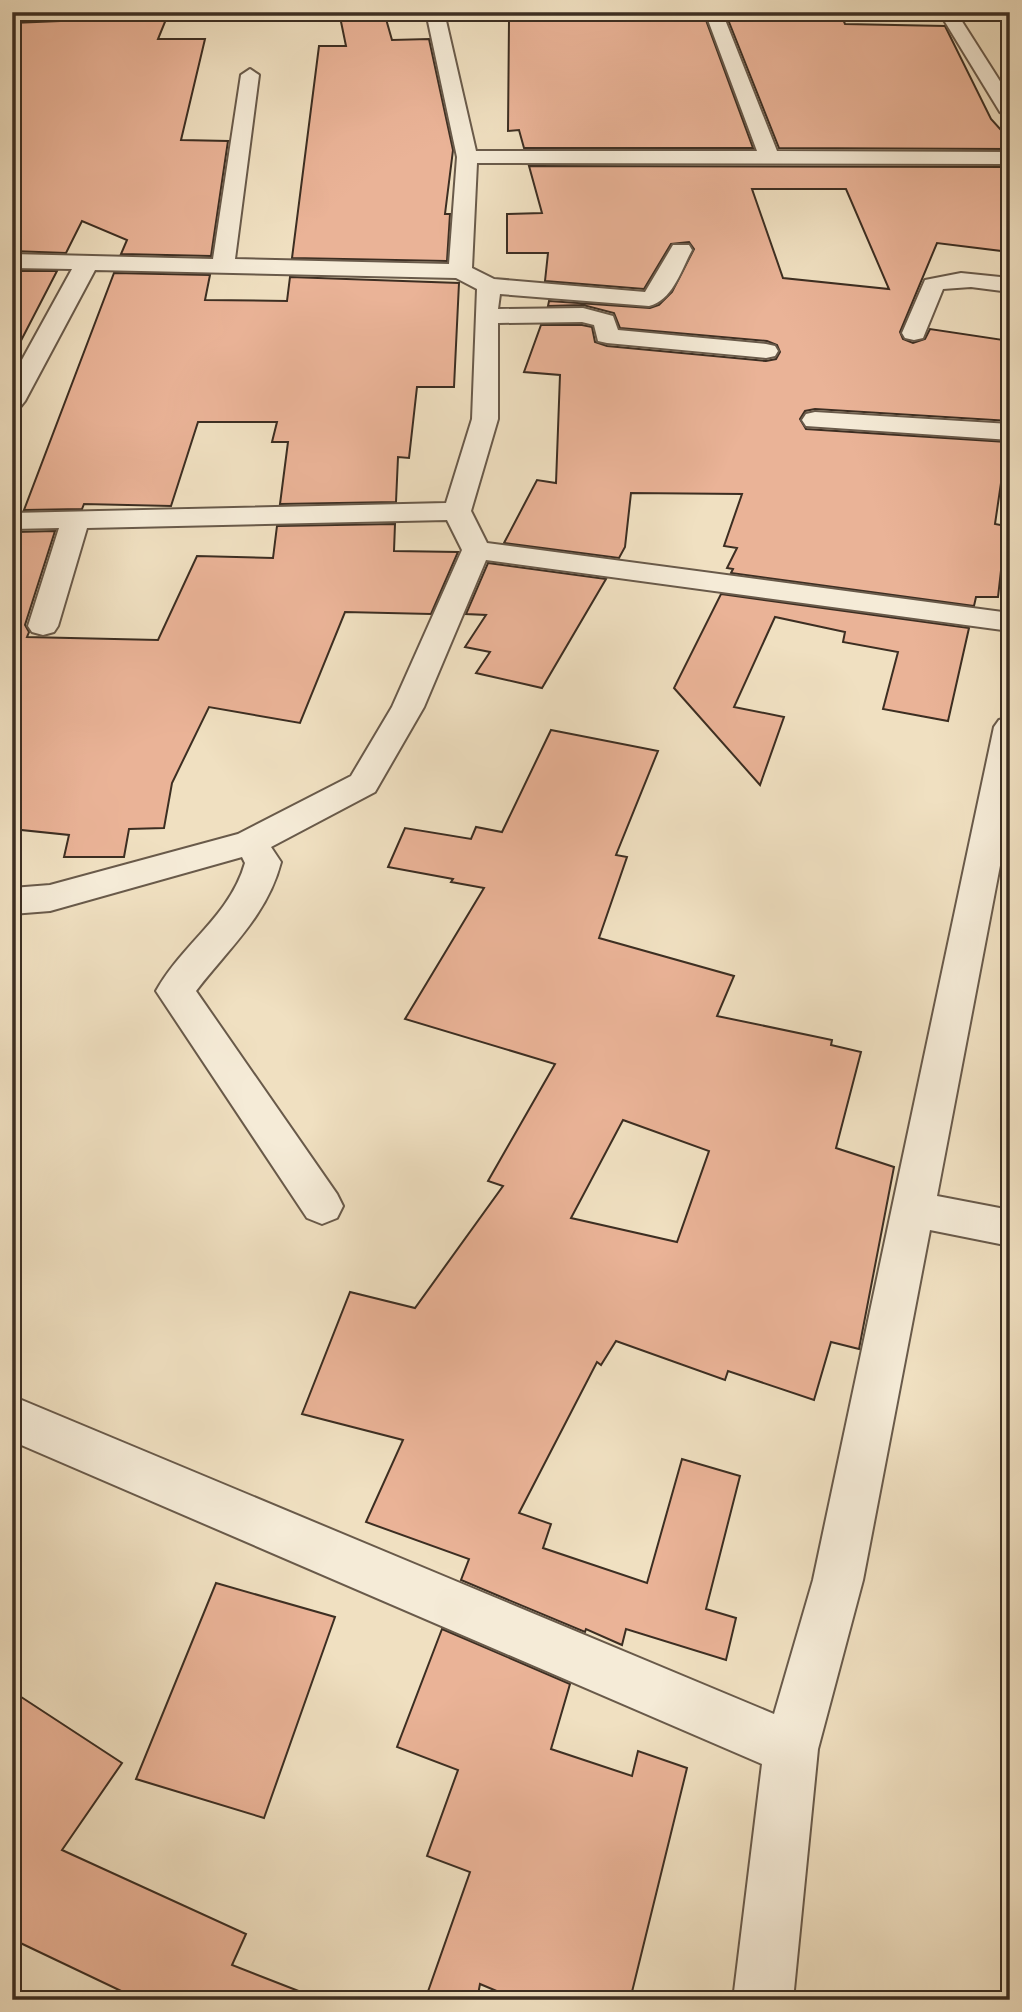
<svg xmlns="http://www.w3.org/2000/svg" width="1022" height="2012" font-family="'Libre Caslon Text',serif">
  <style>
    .building { fill: #eab397; stroke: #3c2e22; stroke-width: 2; fill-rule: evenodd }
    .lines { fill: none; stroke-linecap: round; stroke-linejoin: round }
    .minor-casing { stroke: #695a4a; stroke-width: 4 }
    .minor { fill: #f5ebd7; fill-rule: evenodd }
  </style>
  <rect width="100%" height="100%" fill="#f0e0c1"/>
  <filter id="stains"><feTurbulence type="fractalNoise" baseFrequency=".00286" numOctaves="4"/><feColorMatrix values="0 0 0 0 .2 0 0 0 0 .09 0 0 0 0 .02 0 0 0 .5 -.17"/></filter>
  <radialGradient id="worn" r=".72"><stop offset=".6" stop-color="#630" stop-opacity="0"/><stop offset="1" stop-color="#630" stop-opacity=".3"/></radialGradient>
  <g class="building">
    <path d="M63,12H169L158,39H205L181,140L228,141L211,256L121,254L127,240L82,221L66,253L12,251V23L60,21Z"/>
    <path d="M339,12H384L392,40L429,39L453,150L445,214H450L447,261L292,258L319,46H346Z"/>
    <path d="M610,12H703L753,148H524L519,130L508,131L509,20H526L525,14H610Z"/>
    <path d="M725,12H840L845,24L945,26L991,119L1010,140V149L779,148Z"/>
    <path d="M529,166L1010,167V252L937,243L900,332L903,339L913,343L925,339L930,329L1010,341V421L815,409L805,411L800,419L806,429L1007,442L995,524L1006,526L998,597H976L974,606L731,573L733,569L727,568L737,548L724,546L742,494L631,493L625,547L619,558L504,543L537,480L556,483L560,375L524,372L541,325H582L592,327L595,342L607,346L766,361L776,359L780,352L777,345L767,341L620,328L614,313L583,305L548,306L549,301L650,308L659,305L672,292L694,249L689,242L671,244L644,289L545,281L548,253H507V214L542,213ZM752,189H846L889,289L783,278Z"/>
    <path d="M12,271H57L12,358Z"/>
    <path d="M114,273L210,275L205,300L287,301L290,277L459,283L454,387H417L409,458L398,457L396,502L280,504L288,442H272L277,422H198L171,506L84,504L82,509L24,510Z"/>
    <path d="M395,524L394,551L458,552L431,614L345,612L300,723L209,707L172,783L164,828L129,829L124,857H64L69,835L12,829V540L16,532L55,531L25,625L29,632L27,637L158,640L197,556L273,558L277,526Z"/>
    <path d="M488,563L606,579L542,688L476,673L490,652L465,647L486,615L466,614Z"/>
    <path d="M721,594L969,628L948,721L883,709L898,652L843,642L845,632L775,617L734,707L784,717L760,785L674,688Z"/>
    <path d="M551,730L658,751L616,855L627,857L599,938L734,976L717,1016L832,1040L831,1045L861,1052L836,1148L894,1167L859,1349L831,1342L814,1400L728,1371L725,1380L616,1341L601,1365L597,1362L519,1513L551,1524L543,1548L647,1583L682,1459L740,1476L706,1609L736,1618L726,1660L626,1629L622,1645L586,1629L585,1632L461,1580L469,1559L366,1522L403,1440L302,1414L350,1292L415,1308L503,1186L488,1181L555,1064L405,1019L484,888L451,882L453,879L388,867L405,828L471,839L476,827L502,832ZM623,1120L709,1151L677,1242L571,1218Z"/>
    <path d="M216,1583L335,1617L264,1818L136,1779Z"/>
    <path d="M442,1629L570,1684L551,1749L632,1776L638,1751L687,1768L630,2000H518L480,1984L477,2000H425L470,1872L427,1856L458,1770L397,1747Z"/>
    <path d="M12,1691L122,1763L62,1850L246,1934L232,1965L314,1997V2000H140L12,1939Z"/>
  </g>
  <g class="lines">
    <defs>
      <g id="minor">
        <path d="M426,12H444L476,151H757L705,12H722L777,151L1010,152V164L477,163L472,268L494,279L645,292L673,245H689L692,250C681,270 673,300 649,306L500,294L498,309L583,308L613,316L618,330L766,344L775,346L778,351L775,356L766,358L607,343L598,341L594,325L582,322L498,323V419L471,511L487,543L1010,613V631L486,560L424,707L375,792L271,847L281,862C267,916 228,949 196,991L337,1194L343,1206L337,1218L322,1224L307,1218L156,991C182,944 230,916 245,863L242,857L50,911L12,914V888L50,885L238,834L351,776L392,707L462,550L447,520L87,528L58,626L54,632L43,635L32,632L28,626L59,528L12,529V513L446,503L472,419L477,289L456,278L95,270L25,401L21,406L12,409V378L72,269L12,268V254L213,259L241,75L250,69L259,75L235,259L449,264L457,157Z"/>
        <path d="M939,12H956L1010,97V118L1000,112Z"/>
        <path d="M961,273L1010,278V292L971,287L943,289L923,338L914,340L905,338L902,333L925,280Z"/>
        <path d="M815,412L1010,424V440L806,426L802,420L806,414Z"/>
        <path d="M1010,717V813L937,1196L1010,1210V1246L930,1230L863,1580L818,1749L793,2000H733L762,1764L12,1441V1396L774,1714L813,1580L994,727L999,720Z"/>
      </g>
    </defs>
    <use href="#minor" class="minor-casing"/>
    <use href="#minor" class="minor"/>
  </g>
  <rect width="1022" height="2012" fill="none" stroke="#f0e0c1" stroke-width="42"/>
  <rect x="14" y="14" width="994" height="1984" fill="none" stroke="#3c2e22" stroke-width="3.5"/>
  <rect x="21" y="21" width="980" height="1970" fill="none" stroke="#3c2e22" stroke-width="2"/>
  <rect width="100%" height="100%" filter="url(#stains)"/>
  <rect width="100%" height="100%" fill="url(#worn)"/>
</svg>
